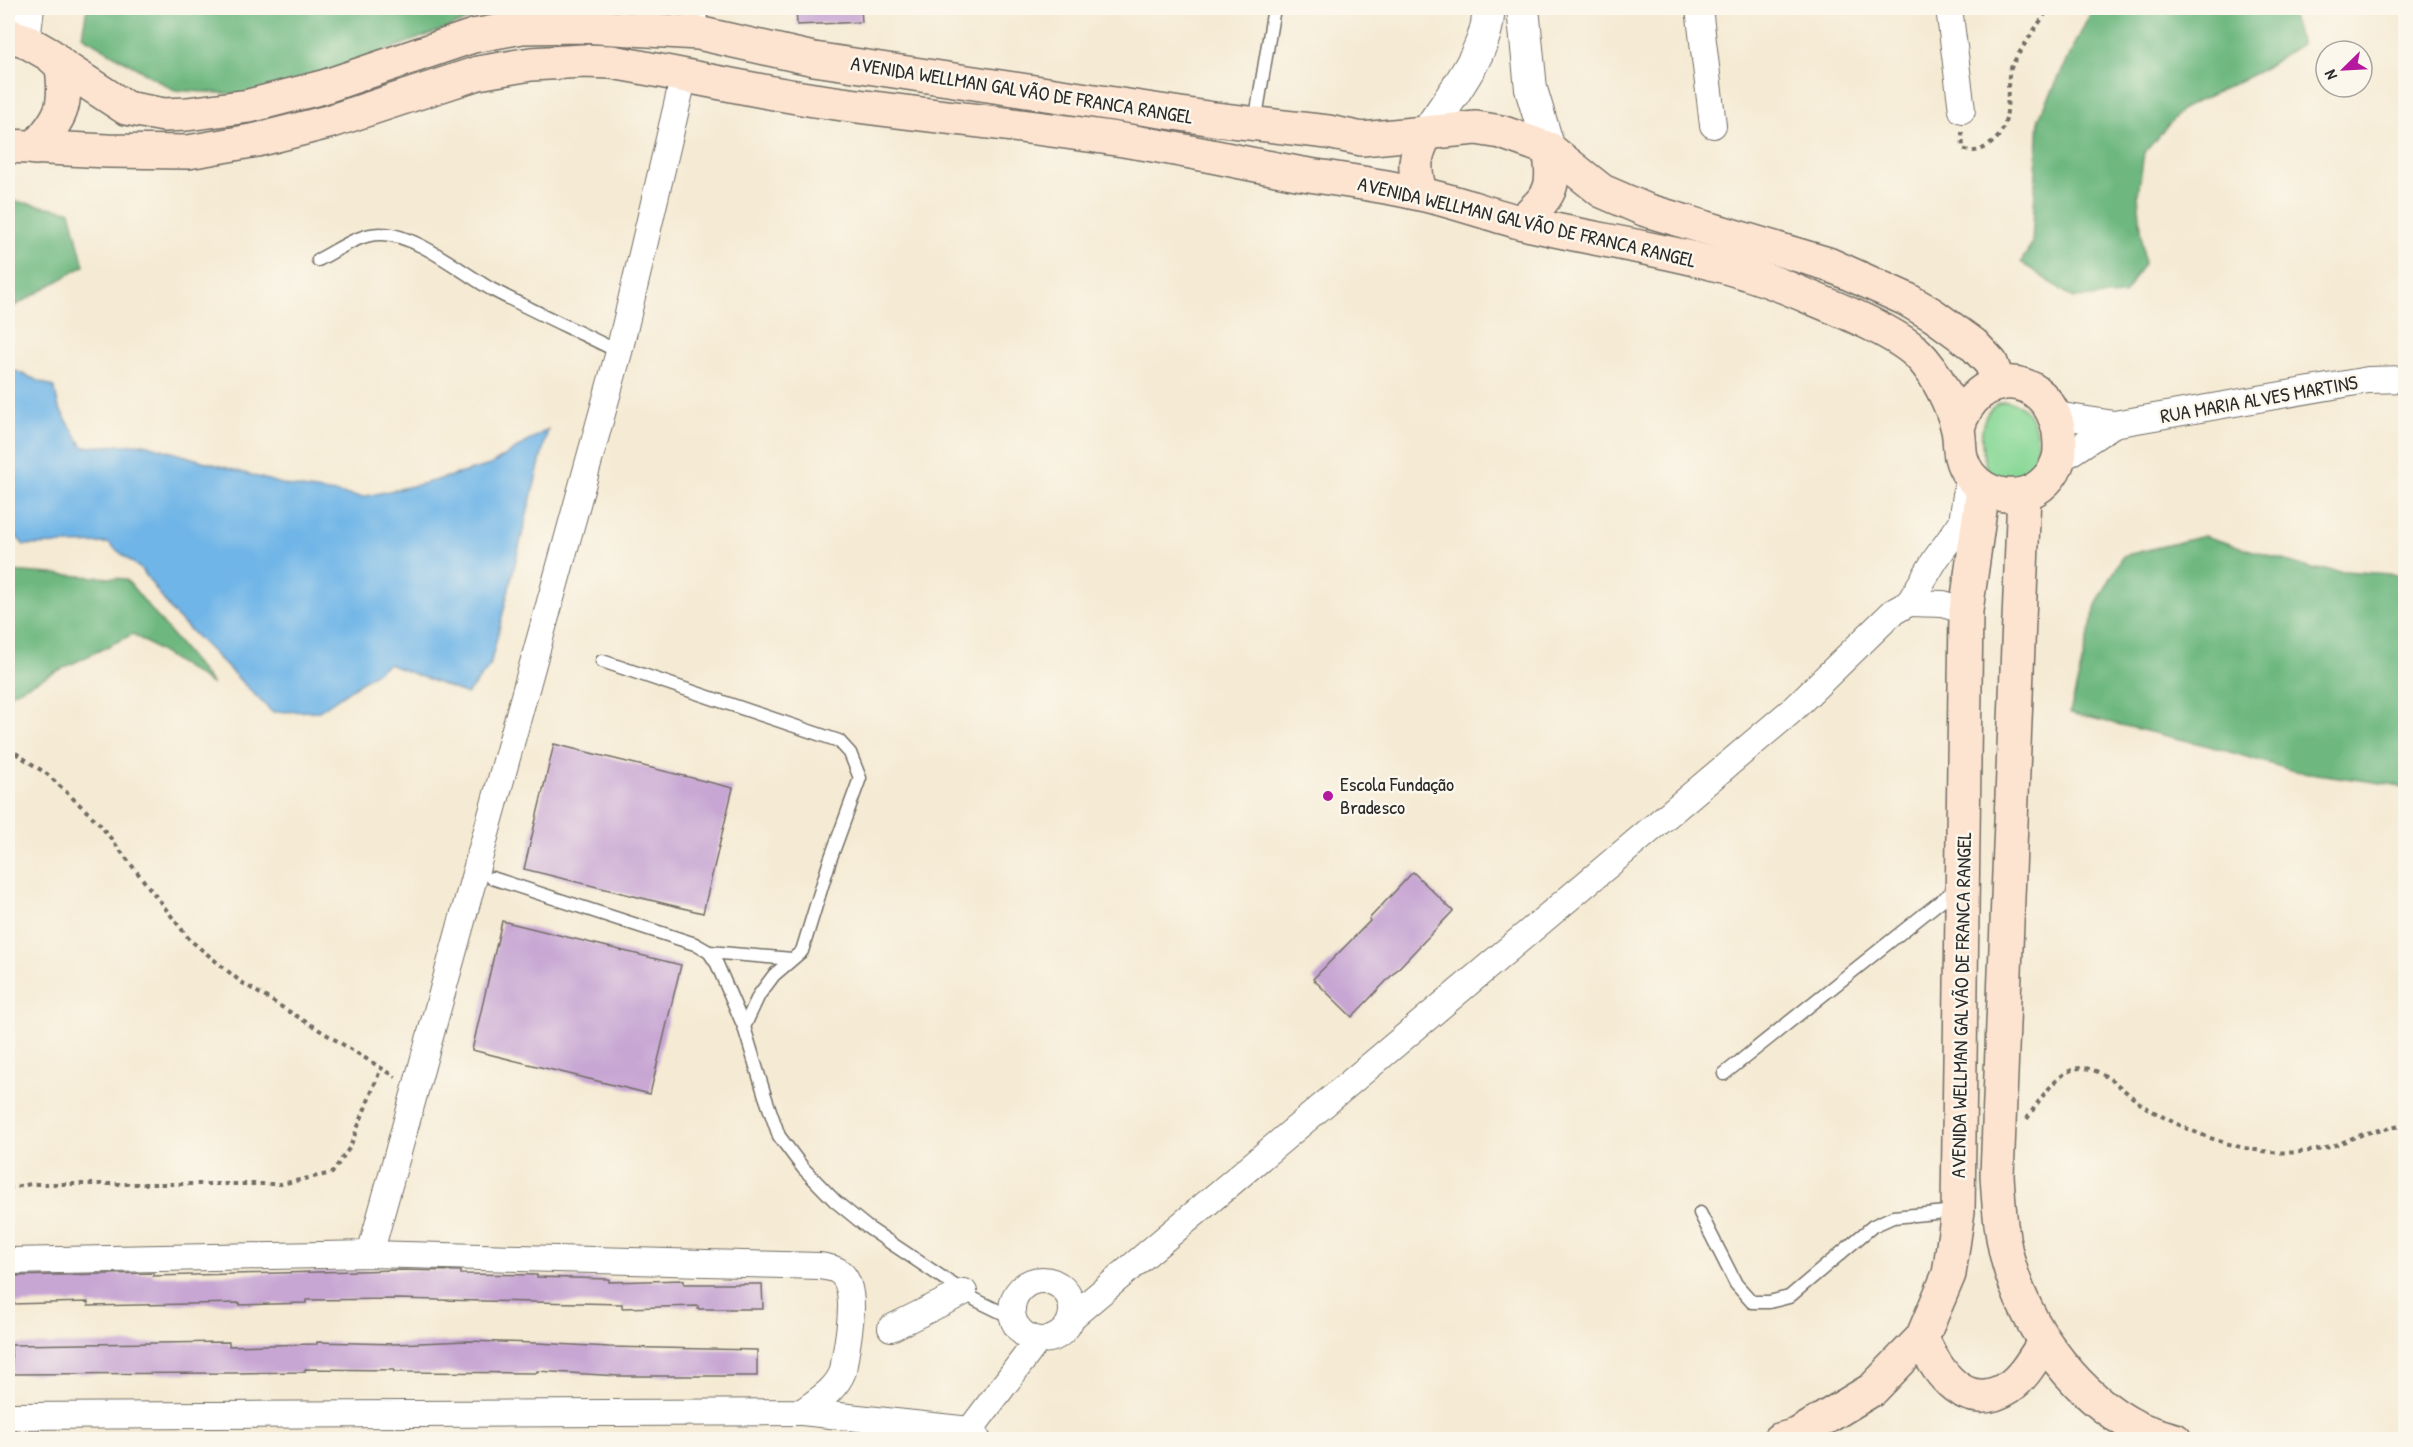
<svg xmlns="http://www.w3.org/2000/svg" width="2413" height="1447" font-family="'Patrick Hand',sans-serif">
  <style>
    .green { fill: #89d897; stroke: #5a8261; stroke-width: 1.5 }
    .forest { fill: #6eb880; stroke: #4c7256; stroke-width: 1.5 }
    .water { fill: #70b5e7; stroke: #4e7089; stroke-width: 1.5 }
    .building { fill: #c7a6d3 }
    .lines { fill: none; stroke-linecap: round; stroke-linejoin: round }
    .service-casing { stroke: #726e66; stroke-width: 15 }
    .minor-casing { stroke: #726e66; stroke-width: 28 }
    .tertiary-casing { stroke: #726e66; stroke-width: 34 }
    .secondary-casing { stroke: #726e66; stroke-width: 36 }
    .path { stroke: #726e66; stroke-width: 4; stroke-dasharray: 4.5 4.5; stroke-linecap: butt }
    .service { stroke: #fff; stroke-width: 12 }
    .minor { stroke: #fff; stroke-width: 26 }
    .tertiary { stroke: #fff; stroke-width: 32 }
    .secondary { stroke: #fde4d0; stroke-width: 33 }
    .poi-dot { fill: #b5179e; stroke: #fbf7ec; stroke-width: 2 }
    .labels { text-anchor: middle; stroke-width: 5; stroke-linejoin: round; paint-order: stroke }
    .street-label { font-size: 20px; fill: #2b2b2b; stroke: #fbf7ec }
    .poi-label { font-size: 20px; fill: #2b2b2b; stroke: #fbf7ec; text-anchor: start }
  </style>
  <rect width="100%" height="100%" fill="#fbf7ec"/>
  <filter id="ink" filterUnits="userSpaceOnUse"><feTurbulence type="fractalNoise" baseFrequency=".0167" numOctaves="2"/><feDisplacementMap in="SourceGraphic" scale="12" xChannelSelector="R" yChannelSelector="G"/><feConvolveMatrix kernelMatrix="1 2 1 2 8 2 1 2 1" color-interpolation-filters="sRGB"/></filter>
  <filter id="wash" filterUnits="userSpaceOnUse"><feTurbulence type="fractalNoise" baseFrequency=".008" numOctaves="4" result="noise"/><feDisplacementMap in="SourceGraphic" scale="24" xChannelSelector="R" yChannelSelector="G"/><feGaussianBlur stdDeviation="1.35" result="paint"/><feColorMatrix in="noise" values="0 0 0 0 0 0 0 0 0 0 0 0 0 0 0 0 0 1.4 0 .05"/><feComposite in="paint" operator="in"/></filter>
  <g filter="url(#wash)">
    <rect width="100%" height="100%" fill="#f5ead3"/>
    <path class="green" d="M2005,401C2034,403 2041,436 2035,461C2034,467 2032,474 2027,478C2022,481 2015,483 2009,485L1987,471C1981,446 1974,410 2005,401Z"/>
    <g class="forest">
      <path d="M87,8H500L265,96L174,90L82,36Z"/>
      <path d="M2093,8H2289L2301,44L2260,71L2182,109L2144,153L2138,194L2144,263L2124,295L2073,298L2021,262L2032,244L2039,118Z"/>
      <path d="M8,200L70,211L84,266L8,310Z"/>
      <path d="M2204,536L2313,569L2405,575V790L2396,785L2295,771L2209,746L2070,713L2096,605L2123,556Z"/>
      <path d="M8,571L126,579L213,685L133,634L10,694L8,707Z"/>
    </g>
    <path class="water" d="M8,368L54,387L59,408L83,447L144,444L289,486L362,497L426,483L490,465L548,429L490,666L467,694L388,664L319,711L272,712L173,613L143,571L108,543L24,545L8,527Z"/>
    <g id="blocks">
      <g class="building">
        <path d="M796,8H861L862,22L797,25Z"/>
        <path d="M554,744L733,788L703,913L524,869Z"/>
        <path d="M1413,872L1453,911L1352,1017L1313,979L1370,921L1369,919Z"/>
        <path d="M502,921L681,965L650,1094L472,1050Z"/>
        <path d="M397,1270L461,1271V1274L537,1275V1277L609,1279V1282L684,1280V1284H762L763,1309H698V1306L622,1308V1304L397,1299L306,1300V1303L240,1305V1303L88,1306V1302L11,1304L10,1276L153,1273V1276Z"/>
        <path d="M468,1341L537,1343L609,1347L757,1350V1376H619L537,1371V1373L394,1372V1370L305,1369V1372L237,1373L12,1374L11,1345L229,1342V1346L317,1344V1342L395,1344Z"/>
      </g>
    </g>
  </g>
  <g filter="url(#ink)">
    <use href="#blocks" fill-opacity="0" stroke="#726e66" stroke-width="1.5"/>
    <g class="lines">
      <defs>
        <g id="service">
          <path d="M698,33L702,8"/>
          <path d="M1255,123L1274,8"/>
          <path d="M318,260C336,251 360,233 381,234C416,234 461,272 491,289C533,311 577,331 619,352"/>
          <path d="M602,661L839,741L850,753L860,778L830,860L802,951L774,975L759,995L744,1027"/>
          <path d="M492,878L695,944L709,952L717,964L744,1027L765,1096L779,1136L803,1168L835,1201L867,1227L976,1300L1013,1318"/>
          <path d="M709,952L792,959"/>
          <path d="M1724,1074L1957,888"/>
          <path d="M1700,1213L1736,1284L1752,1302H1769L1789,1297L1873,1226L1893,1217L1957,1211"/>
        </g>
        <g id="minor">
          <path d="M1699,8L1713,125"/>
          <path d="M1949,8L1962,110"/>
          <path d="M2056,415L2114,424L2368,380L2406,379"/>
          <path d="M2058,461L2114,424"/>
          <path d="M1909,603L1943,604L1966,611"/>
          <path d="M370,1254L619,352L684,75"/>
          <path d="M8,1261L370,1254L820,1266C826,1267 834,1268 838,1271C862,1286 846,1346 843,1371C836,1390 818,1400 802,1412L8,1416"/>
          <circle cx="1042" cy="1310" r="30"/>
          <path d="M1072,1317L1790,712L1893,612L1909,603L1935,560L1962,522L1967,488"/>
          <path d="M891,1328L964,1292"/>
          <path d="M802,1412L970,1430L978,1440"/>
          <path d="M970,1430L1038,1340"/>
        </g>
        <g id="tertiary">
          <path d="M1523,8L1531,89L1549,149"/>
          <path d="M24,40L28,8"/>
          <path d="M1426,134C1448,100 1491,48 1488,8"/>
        </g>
        <g id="secondary">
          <path d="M8,35L24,40L50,55L62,66L126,108L164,115L187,114L249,106L323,87L473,36L522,27L582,26L698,33L814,59L1214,119L1328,132L1362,139L1476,128L1501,132L1549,149L1602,191L1646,210L1828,264L1906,299L1933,315L1973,344L1991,363L1999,384"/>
          <path d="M8,146L107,151L188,152L257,140L332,121L478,73L531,64L583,61L612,62C680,74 746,89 814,100C916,115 1020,124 1123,140C1181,149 1239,162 1297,173C1338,180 1380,184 1420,194C1455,201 1488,214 1523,223C1612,244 1706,254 1790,289C1825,304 1890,328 1917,353C1935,370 1953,406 1958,430C1960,439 1959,448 1961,457C1968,484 1995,500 2023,494C2040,490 2054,475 2059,458C2061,449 2060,441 2059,432C2047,368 1975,366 1958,428"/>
          <path d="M35,148C62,115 67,109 62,66"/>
          <path d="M1420,193C1414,168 1413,158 1426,134"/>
          <path d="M1521,222C1551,194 1556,190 1549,149"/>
          <path d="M2024,494L1997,1175C1999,1209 2001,1242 2012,1274C2032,1335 2078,1397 2136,1427C2147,1433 2162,1436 2175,1440"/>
          <path d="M1922,1338C1937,1373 1966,1415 2009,1387C2024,1377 2034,1358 2044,1343"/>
          <path d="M1779,1440L1797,1435L1873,1389L1922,1338L1949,1274L1958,1211L1966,611L1983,489"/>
        </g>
      </defs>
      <use href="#service" class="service-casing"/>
      <use href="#minor" class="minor-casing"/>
      <use href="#tertiary" class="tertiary-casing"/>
      <use href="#secondary" class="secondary-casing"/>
      <g class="path">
        <path d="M1962,132L1963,149C1974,153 1980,151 1989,145C2015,128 2004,96 2010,71C2013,59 2041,21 2049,8"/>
        <path d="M8,748L47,774L98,822L190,940L241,982L396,1077"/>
        <path d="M2027,1119C2037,1103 2060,1067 2082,1068C2107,1069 2127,1096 2147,1108C2201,1139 2264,1163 2326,1148C2338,1145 2349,1139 2361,1135C2375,1130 2391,1128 2406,1125"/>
        <path d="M8,1188L31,1184H281L332,1173L350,1147L381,1068"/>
      </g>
      <use href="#service" class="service"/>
      <use href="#minor" class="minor"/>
      <use href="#tertiary" class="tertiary"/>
      <use href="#secondary" class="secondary"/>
    </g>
  </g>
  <circle class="poi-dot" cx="1328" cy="796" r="6"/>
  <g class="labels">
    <g class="street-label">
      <text transform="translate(1022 90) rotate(9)" y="7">AVENIDA WELLMAN GALVÃO DE FRANCA RANGEL</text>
      <text transform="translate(1527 222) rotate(13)" y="7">AVENIDA WELLMAN GALVÃO DE FRANCA RANGEL</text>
      <text transform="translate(2259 399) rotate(-10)" y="7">RUA MARIA ALVES MARTINS</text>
      <text transform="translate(1961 1005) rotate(-89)" y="7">AVENIDA WELLMAN GALVÃO DE FRANCA RANGEL</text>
    </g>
    <g class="poi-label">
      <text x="1340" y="791">Escola Fundação<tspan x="1340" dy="23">Bradesco</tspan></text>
    </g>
  </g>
  <rect width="2413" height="1447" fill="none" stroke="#fbf7ec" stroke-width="30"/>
  <g transform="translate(2344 69) rotate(246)"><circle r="28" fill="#fbf7ec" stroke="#a8a59f" stroke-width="1.5"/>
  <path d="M0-4.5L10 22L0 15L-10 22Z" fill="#b5179e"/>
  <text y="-9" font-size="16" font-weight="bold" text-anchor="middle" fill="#2b2b2b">N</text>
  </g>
</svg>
